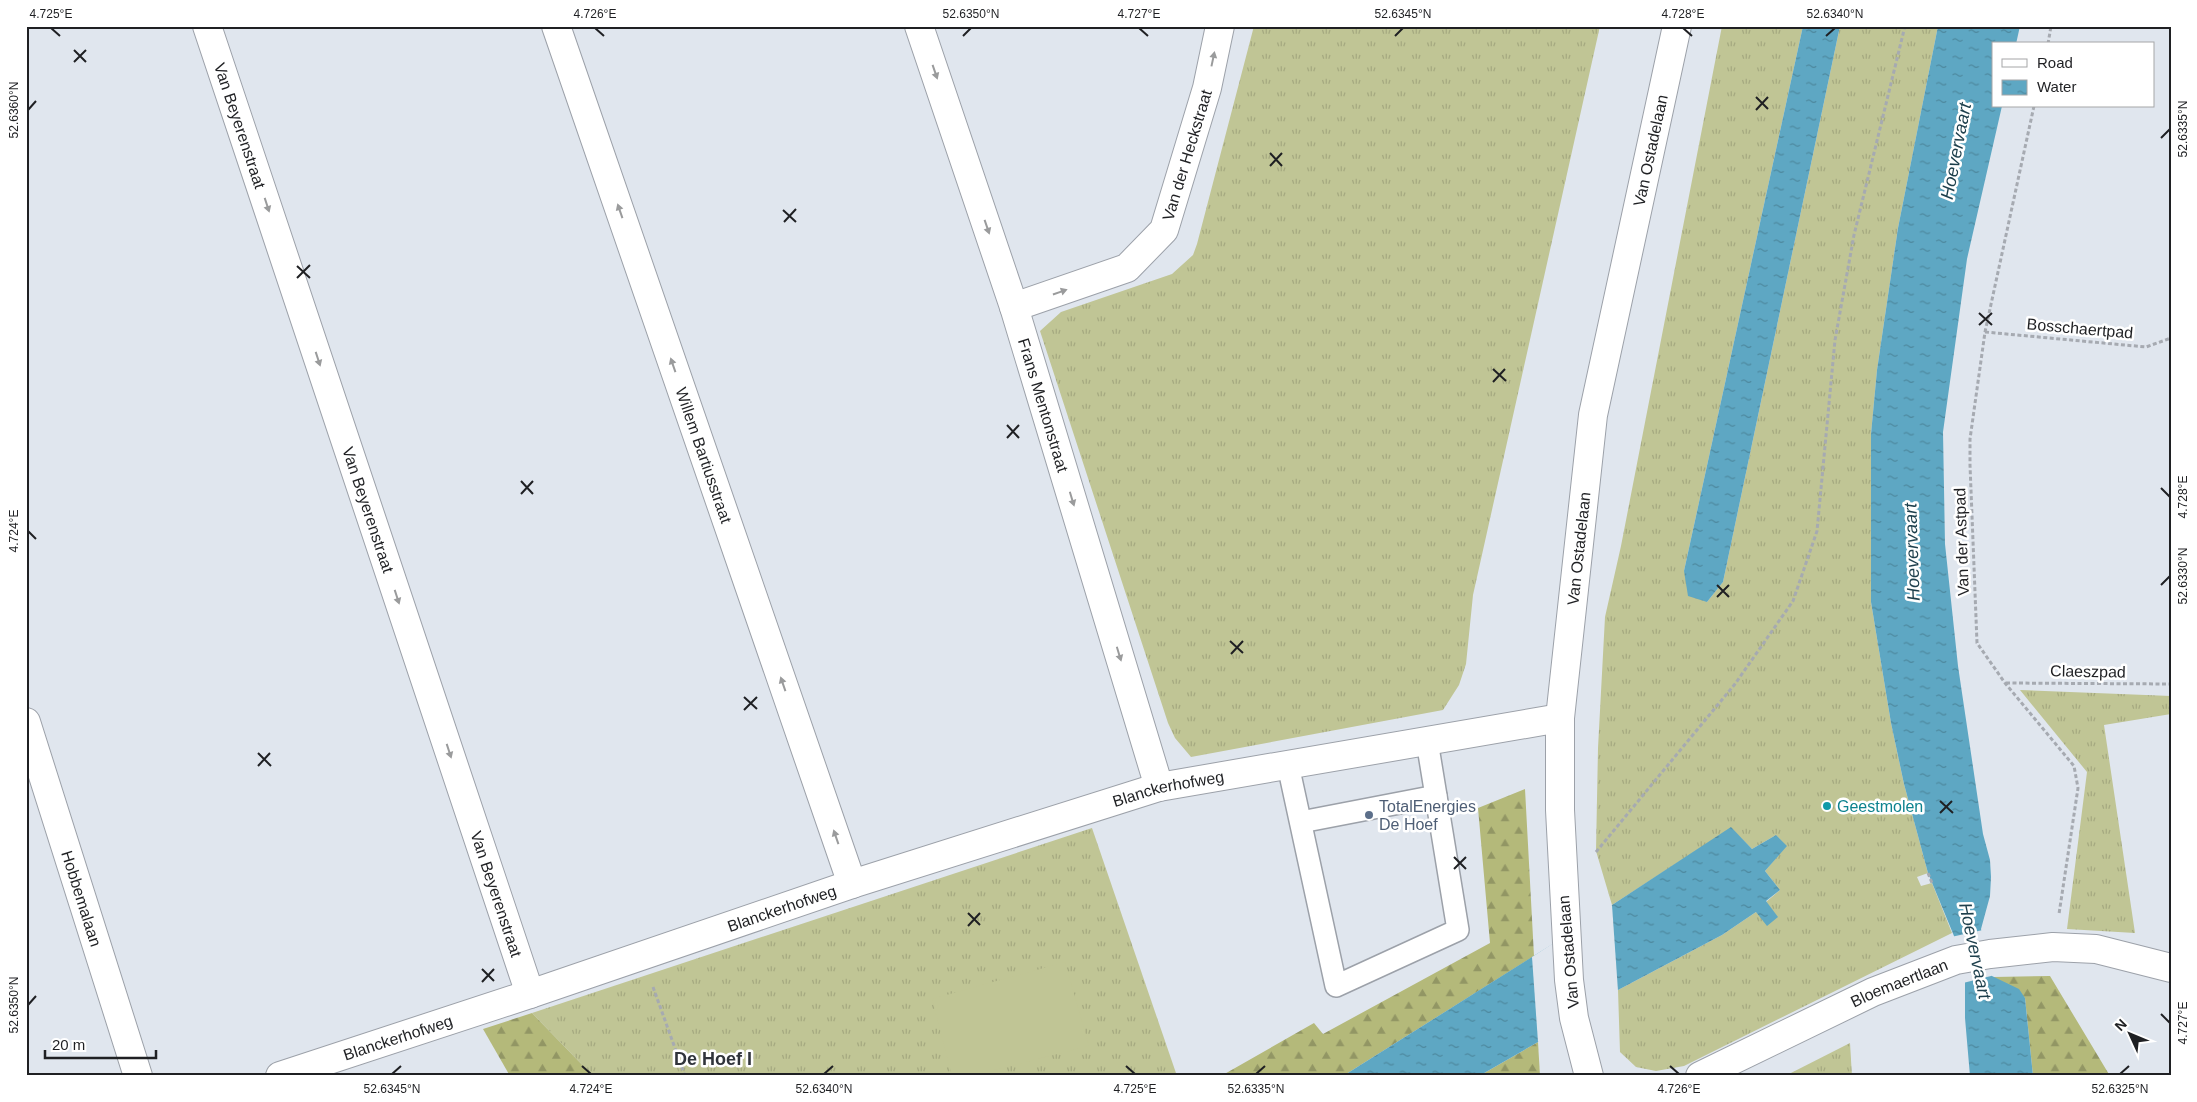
<svg xmlns="http://www.w3.org/2000/svg" width="2197" height="1102" font-family="Helvetica,sans-serif">
  <style>
    .grass { fill: url(#grass-tufts) }
    .forest { fill: url(#forest-firs) }
    .pitch { fill: #c0c595 }
    .water { fill: url(#water-ripples) }
    .pier { fill: #e0e6ee }
    .lines { fill: none; stroke-linecap: round; stroke-linejoin: round }
    .service-casing { stroke: #9ca1a9; stroke-width: 24 }
    .minor-casing { stroke: #9ca1a9; stroke-width: 30 }
    .tertiary-casing { stroke: #9ca1a9; stroke-width: 30 }
    .path { stroke: #a6aab1; stroke-width: 3; stroke-dasharray: 4 2.5; stroke-linecap: butt }
    .service { stroke: #fff; stroke-width: 21 }
    .minor { stroke: #fff; stroke-width: 28 }
    .tertiary { stroke: #fff; stroke-width: 28 }
    .oneway { fill: #9a9b9c }
    .ticks { fill: none; stroke: #1f2023; stroke-width: 2 }
    .culture-dot { fill: #0f9aa8; stroke: #fff; stroke-width: 2 }
    .service-dot { fill: #5c6f8a; stroke: #fff; stroke-width: 2 }
    .labels { text-anchor: middle; stroke-width: 5; stroke-linejoin: round; paint-order: stroke }
    .street-label { font-size: 16px; fill: #1f2023; stroke: #fff }
    .service-label { font-size: 16px; fill: #4e5e75; stroke: #fff; text-anchor: start }
    .culture-label { font-size: 16px; fill: #0d838f; stroke: #fff; text-anchor: start }
    .water-label { font-size: 18px; font-style: italic; fill: #1d3f4c; stroke: #fff }
    .neighbourhood-label { font-size: 18px; font-weight: bold; fill: #30343b; stroke: #fff }
    .neatline { fill: none; stroke: #1f2023; stroke-width: 2 }
    .ticks-label { font-size: 12px; text-anchor: middle; fill: #1f2023 }
  </style>
  <defs>
    <pattern id="grass-tufts" width="24" height="20" patternUnits="userSpaceOnUse" patternTransform="scale(1.25)"><rect width="24" height="20" fill="#c0c595"/><path d="M3 7l-1-3M5 7V3M7 7l1-3M15 17l-1-3M17 17v-4M19 17l1-3" fill="none" stroke="#a5a980"/></pattern>
    <pattern id="forest-firs" width="22" height="20" patternUnits="userSpaceOnUse" patternTransform="scale(1.25)"><rect width="22" height="20" fill="#b4b97a"/><path d="M5 1l3.5 6h-7zM16 11l3.5 6h-7z" fill="#929664"/></pattern>
    <pattern id="water-ripples" width="26" height="14" patternUnits="userSpaceOnUse" patternTransform="scale(1.25)"><rect width="26" height="14" fill="#5ea7c3"/><path d="M2 4q2-2 4 0t4 0M15 11q2-2 4 0t4 0" fill="none" stroke="#4d889e"/></pattern>
  </defs>
  <rect width="100%" height="100%" fill="#e0e6ee"/>
  <g class="grass">
    <path d="M1254,26H1600L1473,595L1466,664L1459,685L1443,710L1191,757L1175,738L1168,723L1040,331L1061,312L1172,274L1193,255L1197,244Z"/>
    <path d="M1722,26H1803L1684,571L1707,602L1723,582L1840,26H1938L1898,228L1877,370L1871,434V602L1891,723L1904,784L1928,873L1917,877L1921,886L1932,883L1952,933L1684,1066L1656,1071L1636,1067L1620,1052L1618,990L1722,935L1756,912L1777,917L1766,902L1780,890L1765,871L1786,846L1776,835L1752,849L1731,828L1612,905L1596,851L1598,748L1605,617L1621,546Z"/>
    <path d="M2020,690L2171,696V714L2104,725L2135,933L2067,929L2087,772Z"/>
    <path d="M1092,828L1177,1076H593L532,1013Z"/>
    <path d="M1850,1043L1852,1076H1785Z"/>
  </g>
  <g class="forest">
    <path d="M1525,789L1534,956L1343,1076H1221L1314,1023L1323,1034L1490,943L1478,808Z"/>
    <path d="M2050,976L2110,1076H2033L2025,998L1993,977Z"/>
    <path d="M532,1013L593,1076H510L483,1029Z"/>
    <path d="M1538,1042L1540,1076H1479Z"/>
  </g>
  <path class="pitch" d="M1065,962L1089,1046L971,1076H952L932,999Z"/>
  <g class="water">
    <path d="M1803,26H1840L1723,582L1707,602L1688,596L1684,571Z"/>
    <path d="M1938,26H2020L2016,44H1993V106H2002L1967,259L1943,432L1945,544L1958,666L1983,834L1990,860L1991,877L1990,896L1981,929L1992,976L2019,989L2025,998L2033,1076H1970L1965,1018V982L1954,936L1928,873L1904,784L1891,723L1871,602V434L1877,370L1898,228Z"/>
    <path d="M1731,827L1752,849L1776,835L1787,846L1765,871L1780,890L1766,901L1778,917L1767,926L1756,912L1722,935L1618,990H1615L1542,1037L1538,1042L1479,1076H1343L1610,908L1612,905Z"/>
  </g>
  <g class="pier">
    <path d="M1612,905L1618,991L1538,1042L1532,957Z"/>
    <path d="M1983,930L1995,975L1963,983L1951,937Z"/>
  </g>
  <g class="lines">
    <defs>
      <g id="service">
        <path d="M1288,765L1336,986L1458,930L1427,741"/>
        <path d="M1301,822L1436,796"/>
      </g>
      <g id="minor">
        <path id="s1" d="M207,26L530,994"/>
        <path id="s2" d="M556,26L852,884"/>
        <path id="s3" d="M919,26L1014,307L1159,787"/>
        <path id="s4" d="M1014,307L1127,268L1164,230L1207,88L1220,26"/>
        <path id="s5" d="M26,722L138,1076"/>
        <path id="s6" d="M280,1076L530,994L852,884L1159,787L1560,718"/>
        <path id="s7" d="M1700,1076L1873,992L1956,960L1990,954L2053,947L2096,949L2171,968"/>
      </g>
      <g id="tertiary">
        <path id="s8" d="M1589,1076L1574,1018L1569,980L1560,810V718L1593,415L1677,26"/>
      </g>
    </defs>
    <use href="#service" class="service-casing"/>
    <use href="#minor" class="minor-casing"/>
    <use href="#tertiary" class="tertiary-casing"/>
    <g class="path">
      <path d="M2048,44L2051,26"/>
      <path d="M2034,106L1985,332L1970,439V465L1977,643L2005,683L2074,766L2078,788L2059,914"/>
      <path d="M1985,332L2146,347L2171,338"/>
      <path d="M2006,683L2171,684"/>
      <path d="M1596,852L1735,684L1793,601L1817,531L1835,340L1854,235L1905,26"/>
      <path d="M1928,873L1932,883"/>
      <path d="M653,987L685,1076"/>
    </g>
    <use href="#service" class="service"/>
    <use href="#minor" class="minor"/>
    <use href="#tertiary" class="tertiary"/>
  </g>
  <defs><path id="oneway-solid" d="M-6-.8H1V-3.2L6.5 0L1 3.2V.8H-6Z" transform="scale(1.25)"/></defs>
  <g class="oneway">
    <use href="#oneway-solid" transform="translate(1213 59) rotate(-78)"/>
    <use href="#oneway-solid" transform="translate(935 72) rotate(71)"/>
    <use href="#oneway-solid" transform="translate(267 205) rotate(72)"/>
    <use href="#oneway-solid" transform="translate(620 211) rotate(-109)"/>
    <use href="#oneway-solid" transform="translate(987 227) rotate(71)"/>
    <use href="#oneway-solid" transform="translate(1060 292) rotate(-19)"/>
    <use href="#oneway-solid" transform="translate(318 359) rotate(72)"/>
    <use href="#oneway-solid" transform="translate(673 365) rotate(-109)"/>
    <use href="#oneway-solid" transform="translate(1072 499) rotate(73)"/>
    <use href="#oneway-solid" transform="translate(397 597) rotate(72)"/>
    <use href="#oneway-solid" transform="translate(1119 654) rotate(73)"/>
    <use href="#oneway-solid" transform="translate(783 684) rotate(-109)"/>
    <use href="#oneway-solid" transform="translate(449 751) rotate(72)"/>
    <use href="#oneway-solid" transform="translate(836 837) rotate(-109)"/>
  </g>
  <path class="ticks" d="M51,28L60,36M595,28L604,36M1139,28L1148,36M1683,28L1692,36M963,36L971,28M1395,36L1403,28M1826,36L1835,28M74,50L86,62M74,62L86,50M1756,97L1768,109M28,110L36,101M1756,110L1768,97M2161,138L2170,129M1270,153L1282,166M1270,166L1282,153M783,210L796,222M784,222L796,209M297,266L310,278M297,278L310,265M1979,313L1992,325M1979,325L1992,313M1493,369L1506,381M1493,382L1505,369M1007,425L1019,438M1007,438L1019,425M521,481L533,494M2161,488L2170,497M521,494L533,481M28,531L36,539M1717,585L1729,597M2161,585L2170,576M1717,597L1729,585M1230,641L1243,653M1231,654L1243,641M744,697L757,709M744,710L757,697M258,753L271,766M258,766L270,753M1940,801L1953,813M1940,813L1952,801M1454,857L1466,869M1454,869L1466,857M968,913L980,925M968,926L980,913M482,969L494,981M482,982L494,969M28,1005L36,996M2161,1014L2170,1023M582,1066L591,1074M1126,1066L1135,1074M1670,1066L1679,1074M392,1074L401,1066M824,1074L833,1066M1256,1074L1265,1066M2120,1074L2129,1066"/>
  <circle class="culture-dot" cx="1827" cy="806" r="5"/>
  <circle class="service-dot" cx="1369" cy="815" r="5"/>
  <g class="labels">
    <g class="street-label">
      <text dy="6" stroke="none"><textPath href="#s1" startOffset="105">Van Beyerenstraat</textPath></text>
      <text dy="6" stroke="none"><textPath href="#s8" startOffset="936">Van Ostadelaan</textPath></text>
      <text dy="6" stroke="none"><textPath href="#s4" startOffset="251">Van der Heckstraat</textPath></text>
      <text transform="translate(2080 328) rotate(5)" y="6">Bosschaertpad</text>
      <text dy="6" stroke="none"><textPath href="#s3" startOffset="399">Frans Mentonstraat</textPath></text>
      <text dy="6" stroke="none"><textPath href="#s2" startOffset="454">Willem Bartiusstraat</textPath></text>
      <text dy="6" stroke="none"><textPath href="#s1" startOffset="510">Van Beyerenstraat</textPath></text>
      <text transform="translate(1961 542) rotate(-92)" y="6">Van der Astpad</text>
      <text dy="6" stroke="none"><textPath href="#s8" startOffset="531">Van Ostadelaan</textPath></text>
      <text transform="translate(2088 671) rotate(1)" y="6">Claeszpad</text>
      <text dy="6" stroke="none"><textPath href="#s6" startOffset="934">Blanckerhofweg</textPath></text>
      <text dy="6" stroke="none"><textPath href="#s1" startOffset="915">Van Beyerenstraat</textPath></text>
      <text dy="6" stroke="none"><textPath href="#s5" startOffset="185">Hobbemalaan</textPath></text>
      <text dy="6" stroke="none"><textPath href="#s6" startOffset="529">Blanckerhofweg</textPath></text>
      <text transform="translate(1568 952) rotate(-95)" y="6">Van Ostadelaan</text>
      <text dy="6" stroke="none"><textPath href="#s7" startOffset="220">Bloemaertlaan</textPath></text>
      <text dy="6" stroke="none"><textPath href="#s6" startOffset="124">Blanckerhofweg</textPath></text>
    </g>
    <g class="service-label">
      <text x="1379" y="812">TotalEnergies<tspan x="1379" dy="18">De Hoef</tspan></text>
    </g>
    <g class="culture-label">
      <text x="1837" y="812">Geestmolen</text>
    </g>
    <g class="water-label">
      <text transform="translate(1956 151) rotate(-79)" y="6">Hoevervaart</text>
      <text transform="translate(1912 552) rotate(-92)" y="6">Hoevervaart</text>
      <text transform="translate(1975 951) rotate(78)" y="6">Hoevervaart</text>
    </g>
    <g class="neighbourhood-label">
      <text x="713" y="1065">De Hoef I</text>
    </g>
  </g>
  <rect width="2197" height="1102" fill="none" stroke="#ffffff" stroke-width="55"/>
  <rect x="1992" y="42" width="162" height="65" fill="#ffffff" stroke="#a5a6a7"/>
  <rect x="2002" y="59" width="25" height="8" fill="#ffffff" stroke="#a5a6a7"/>
  <text x="2037" y="68" font-size="15" fill="#1f2023">Road</text>
  <rect x="2002" y="80" width="25" height="15" fill="url(#water-ripples)" stroke="#a5a6a7"/>
  <text x="2037" y="92" font-size="15" fill="#1f2023">Water</text>
  <g transform="translate(2130 1034) rotate(314)" stroke="#ffffff" stroke-width="4" paint-order="stroke">
  <path d="M0-4L9 19L0 12L-9 19Z" fill="#1f2023"/>
  <text y="-8" font-size="14" font-weight="bold" text-anchor="middle" fill="#1f2023">N</text>
  </g>
  <path d="M45 1050v8h111v-8" fill="none" stroke="#1f2023" stroke-width="2.5"/>
  <text x="52" y="1050" font-size="15" fill="#1f2023" stroke="#ffffff" stroke-width="4" paint-order="stroke">20 m</text>
  <rect x="28" y="28" width="2142" height="1046" class="neatline"/>
  <g class="ticks-label">
    <text x="51" y="18">4.725°E</text>
    <text x="595" y="18">4.726°E</text>
    <text x="971" y="18">52.6350°N</text>
    <text x="1139" y="18">4.727°E</text>
    <text x="1403" y="18">52.6345°N</text>
    <text x="1683" y="18">4.728°E</text>
    <text x="1835" y="18">52.6340°N</text>
    <text transform="translate(14 110) rotate(-90)" y="4">52.6360°N</text>
    <text transform="translate(2183 129) rotate(-90)" y="4">52.6335°N</text>
    <text transform="translate(2183 497) rotate(-90)" y="4">4.728°E</text>
    <text transform="translate(14 531) rotate(-90)" y="4">4.724°E</text>
    <text transform="translate(2183 576) rotate(-90)" y="4">52.6330°N</text>
    <text transform="translate(14 1005) rotate(-90)" y="4">52.6350°N</text>
    <text transform="translate(2183 1023) rotate(-90)" y="4">4.727°E</text>
    <text x="392" y="1093">52.6345°N</text>
    <text x="591" y="1093">4.724°E</text>
    <text x="824" y="1093">52.6340°N</text>
    <text x="1135" y="1093">4.725°E</text>
    <text x="1256" y="1093">52.6335°N</text>
    <text x="1679" y="1093">4.726°E</text>
    <text x="2120" y="1093">52.6325°N</text>
  </g>
</svg>
